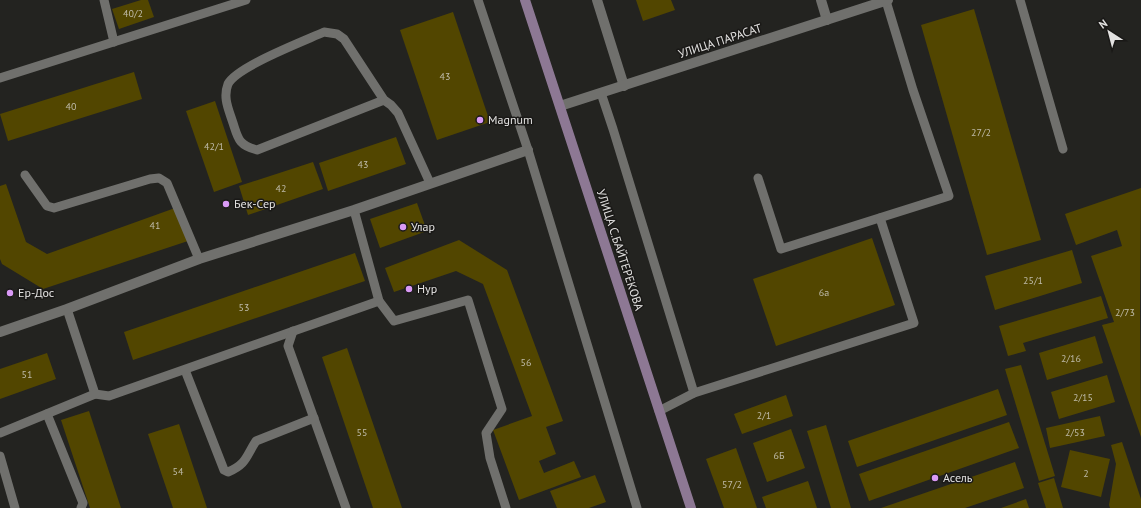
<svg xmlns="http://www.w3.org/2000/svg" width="1141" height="508" font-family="'PT Sans',sans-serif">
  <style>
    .building { fill: #524600 }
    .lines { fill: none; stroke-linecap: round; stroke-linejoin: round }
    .lane { stroke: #70706d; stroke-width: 9 }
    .street { stroke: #70706d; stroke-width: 10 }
    .secondary { stroke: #8d7894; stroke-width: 10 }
    .poi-dot { fill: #da9af6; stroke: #1a1917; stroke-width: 1.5 }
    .labels { text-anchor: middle; stroke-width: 3; stroke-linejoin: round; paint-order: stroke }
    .number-label { font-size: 10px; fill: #bfbba9 }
    .street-label { font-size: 12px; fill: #e3e2e1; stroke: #1a1917 }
    .poi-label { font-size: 12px; fill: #e3e2e1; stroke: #1a1917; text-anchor: start }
  </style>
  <rect width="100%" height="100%" fill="#232320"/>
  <g class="building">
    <path d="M141,0H148L154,17L119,29L112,9Z"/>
    <path d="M636,0H671L675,10L643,21Z"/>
    <path d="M974,9L1041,240L987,255L921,25Z"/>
    <path d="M453,12L490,122L437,140L400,30Z"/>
    <path d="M134,72L142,99L8,141L0,114Z"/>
    <path d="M215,101L242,182L214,192L186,111Z"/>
    <path d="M396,137L406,164L328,191L319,163Z"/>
    <path d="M313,162L323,189L248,215L239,186Z"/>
    <path d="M6,184L26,242L47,254L175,208L188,241L43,289L2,264L0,259V186Z"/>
    <path d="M1141,188L1140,311L1141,437L1102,325L1114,322L1091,256L1122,246L1117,230L1076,245L1065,214Z"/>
    <path d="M417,203L427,231L380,248L370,219Z"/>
    <path d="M872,238L895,305L776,346L753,279Z"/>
    <path d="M459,240L507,270L563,421L546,427L556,454L539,461L544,473L574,461L581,477L519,500L493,430L532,416L483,284L456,271L394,292L385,268Z"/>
    <path d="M1072,250L1082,283L995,310L985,276Z"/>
    <path d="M355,253L365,281L133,360L124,332Z"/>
    <path d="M1101,296L1108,318L1023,343L1026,351L1008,356L999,326Z"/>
    <path d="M1095,336L1103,363L1047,380L1039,353Z"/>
    <path d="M347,348L402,508H373L322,357Z"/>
    <path d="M47,353L56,379L0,399V369Z"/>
    <path d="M1021,365L1055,476L1039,481L1005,369Z"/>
    <path d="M1107,375L1115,402L1059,419L1051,392Z"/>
    <path d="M998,389L1007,415L857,467L848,441Z"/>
    <path d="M786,395L793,416L742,434L734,414Z"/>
    <path d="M89,411L121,508H90L61,420Z"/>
    <path d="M1100,416L1105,436L1050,448L1046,428Z"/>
    <path d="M1009,422L1019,448L869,501L859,474Z"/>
    <path d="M179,424L207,508H173L148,434Z"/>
    <path d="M826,425L851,508H831L807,431Z"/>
    <path d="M791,429L805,468L767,482L753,443Z"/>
    <path d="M1122,442L1141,499V508H1110L1109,505L1116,464L1111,445Z"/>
    <path d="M736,448L757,508H724L706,459Z"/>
    <path d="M1070,450L1110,459L1101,497L1061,487Z"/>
    <path d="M1015,462L1024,488L965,508H881Z"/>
    <path d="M595,475L606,502L589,508H557L550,491Z"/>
    <path d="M1054,478L1063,508H1046L1038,483Z"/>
    <path d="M808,481L817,508H766L762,497Z"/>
    <path d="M1026,499L1029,508H1001Z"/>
  </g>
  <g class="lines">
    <g class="lane">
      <path d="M104,0L114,42"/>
      <path d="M478,0L528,150L637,508"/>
      <path d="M1020,0L1063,149"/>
      <path d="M0,78L246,0"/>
      <path d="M601,93L613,129L694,393"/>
      <path d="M384,100L257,150C237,145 238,137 232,120C228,108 223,97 228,84C236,67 304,41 324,32L337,34L344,39L384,100L391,105L398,113L430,183"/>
      <path d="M25,175L47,206L54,208L150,179L159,178L167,183L199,259"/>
      <path d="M758,178L781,249L949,196L913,90L886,1"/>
      <path d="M354,210L379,301L394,321L468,300L502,409L486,433L490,458L506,508"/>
      <path d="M67,309L95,394L109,396L379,301"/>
      <path d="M293,331L288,346L346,508"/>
      <path d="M185,370L224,470L228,472C247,464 246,456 256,441L314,418"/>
      <path d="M659,411L694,393L914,323L880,218"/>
      <path d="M47,414L83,503L81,508"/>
      <path d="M0,433L95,394"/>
      <path d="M0,456L15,508"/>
    </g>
    <g class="street">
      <path d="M597,0L624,86"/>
      <path d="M821,0L827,20"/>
      <path d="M560,106L888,0"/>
      <path d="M0,332L67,309L199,259L354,210L528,150"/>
    </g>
    <path class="secondary" d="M525,0L691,508"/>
  </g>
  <g class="poi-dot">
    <circle cx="480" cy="120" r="4"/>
    <circle cx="226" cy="204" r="4"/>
    <circle cx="403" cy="227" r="4"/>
    <circle cx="409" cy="289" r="4"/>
    <circle cx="10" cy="293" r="4"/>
    <circle cx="935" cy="478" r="4"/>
  </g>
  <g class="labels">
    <g class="number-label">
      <text x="133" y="17">40/2</text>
      <text x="445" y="80">43</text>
      <text x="71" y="110">40</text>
      <text x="981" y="136">27/2</text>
      <text x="214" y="150">42/1</text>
      <text x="363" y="168">43</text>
      <text x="281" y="192">42</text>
      <text x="155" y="229">41</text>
      <text x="1033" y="284">25/1</text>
      <text x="824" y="296">6а</text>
      <text x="244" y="311">53</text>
      <text x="1125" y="316">2/73</text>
      <text x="1071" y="362">2/16</text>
      <text x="526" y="366">56</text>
      <text x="27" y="378">51</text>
      <text x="1083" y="401">2/15</text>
      <text x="764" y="419">2/1</text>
      <text x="362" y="436">55</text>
      <text x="1075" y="436">2/53</text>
      <text x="779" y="459">6Б</text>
      <text x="178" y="475">54</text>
      <text x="1086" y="477">2</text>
      <text x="732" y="488">57/2</text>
    </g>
    <g class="street-label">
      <text transform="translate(720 41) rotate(-18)" y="4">УЛИЦА ПАРАСАТ</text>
      <text transform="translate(620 250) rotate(72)" y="4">УЛИЦА С.БАЙТЕРЕКОВА</text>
    </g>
    <g class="poi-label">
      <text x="488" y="124">Magnum</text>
      <text x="234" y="208">Бек-Сер</text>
      <text x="411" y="231">Улар</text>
      <text x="417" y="293">Нур</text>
      <text x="18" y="297">Ер-Дос</text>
      <text x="943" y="482">Асель</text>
    </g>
  </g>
  <g transform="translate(1109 32) rotate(324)" stroke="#1a1917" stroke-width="3" paint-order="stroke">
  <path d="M0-3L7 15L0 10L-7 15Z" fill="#e3e2e1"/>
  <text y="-6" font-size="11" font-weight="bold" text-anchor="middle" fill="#e3e2e1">N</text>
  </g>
</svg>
